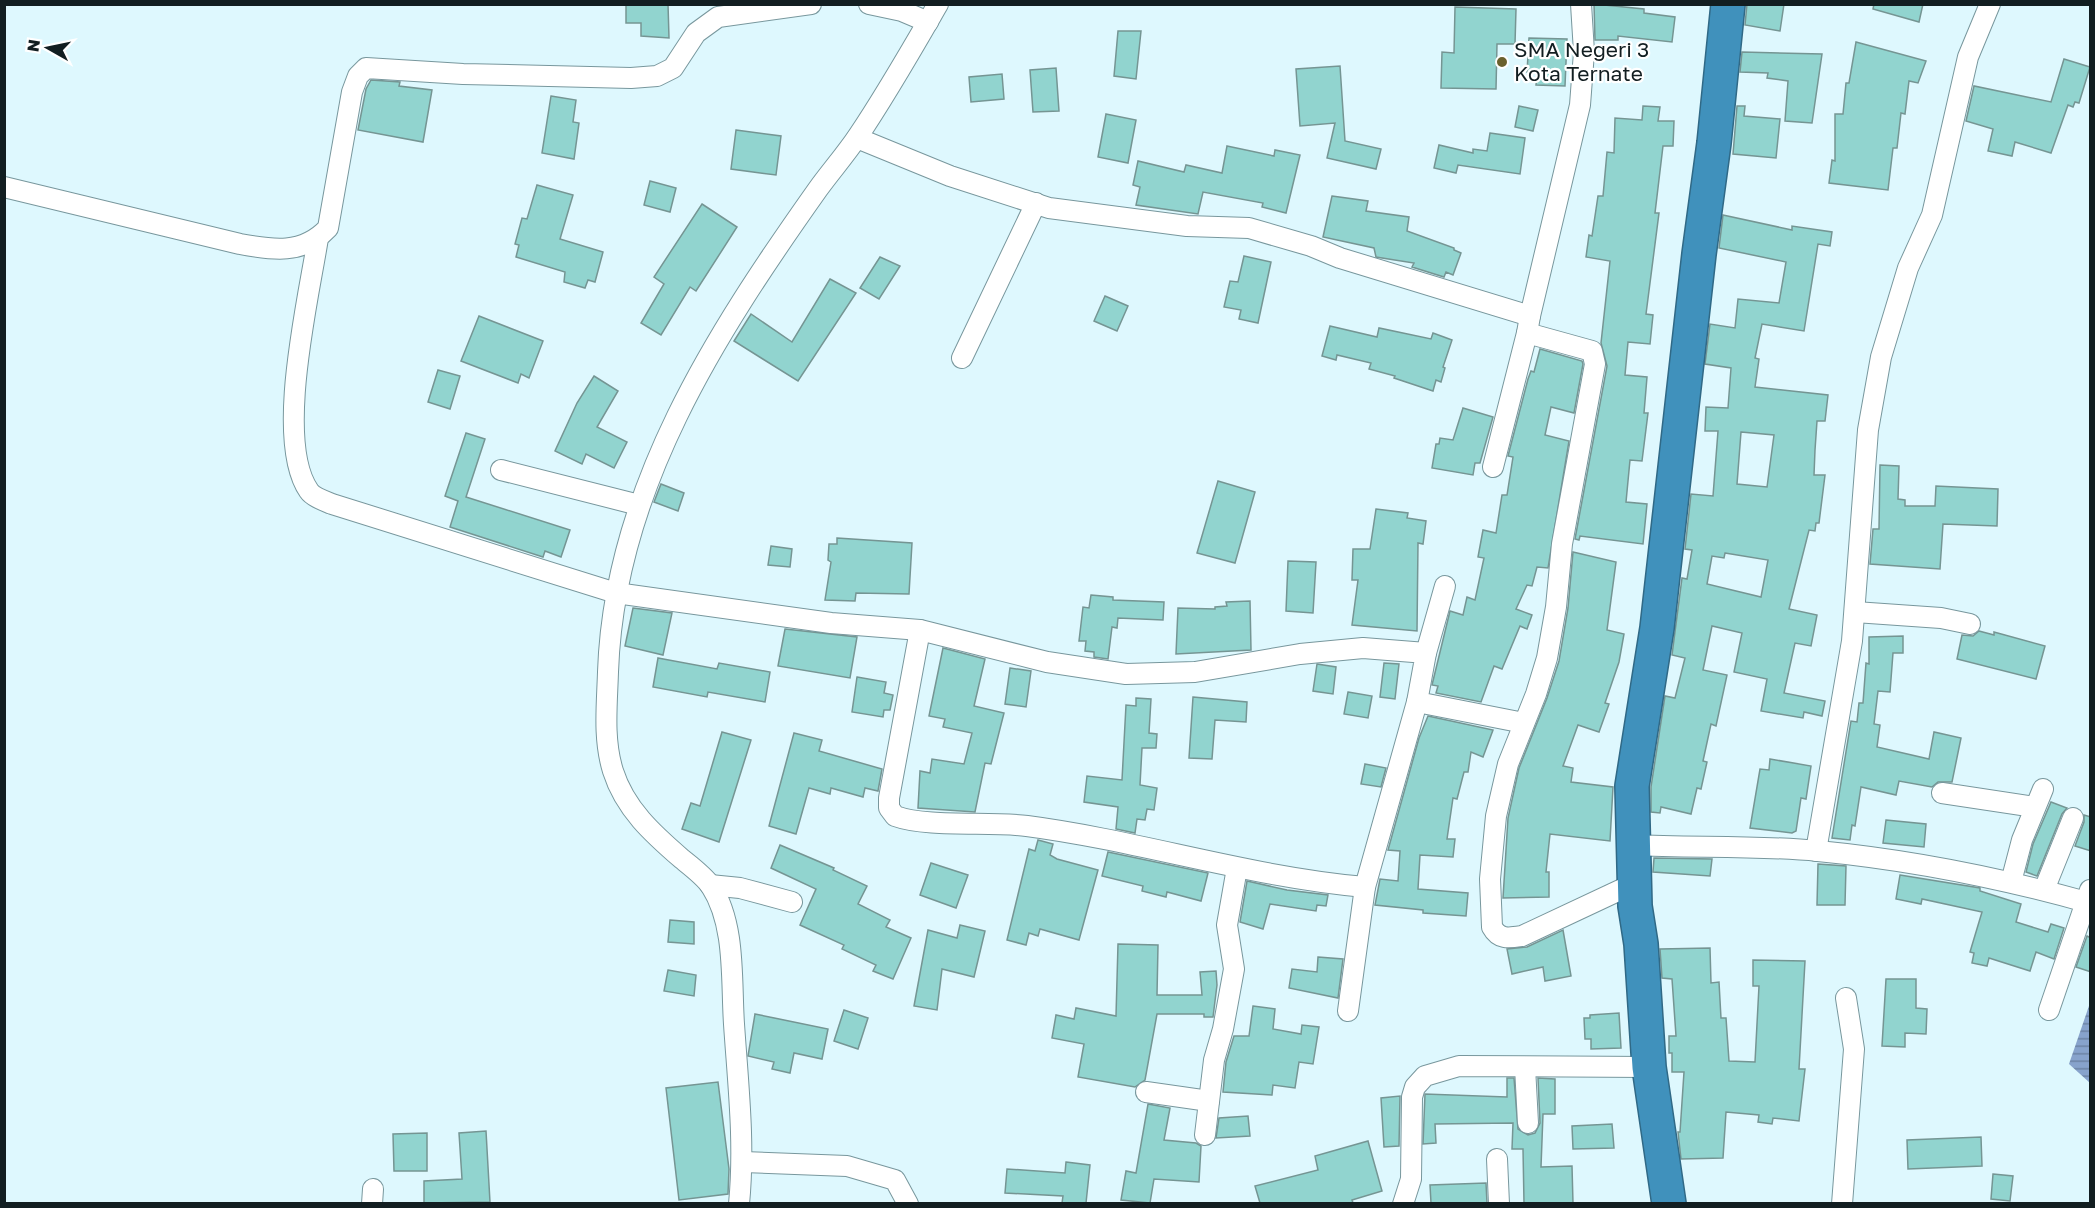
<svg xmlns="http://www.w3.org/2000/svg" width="2095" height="1208" font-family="'Golos Text',sans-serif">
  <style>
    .water { fill: url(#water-rules) }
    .building { fill: #91d4cf; stroke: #759593; stroke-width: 1.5; fill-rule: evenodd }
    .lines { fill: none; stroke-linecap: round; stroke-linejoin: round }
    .street-casing { stroke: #78979d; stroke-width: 22 }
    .highway-casing { stroke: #306986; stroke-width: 36 }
    .street { stroke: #fff; stroke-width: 20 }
    .highway { stroke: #4091bc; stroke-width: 33 }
    .poi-dot { fill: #6a612e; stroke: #fff; stroke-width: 2 }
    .labels { text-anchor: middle; stroke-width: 4.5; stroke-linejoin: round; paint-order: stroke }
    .poi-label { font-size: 21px; fill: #121e21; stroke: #fff; text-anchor: start }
  </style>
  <defs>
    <pattern id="water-rules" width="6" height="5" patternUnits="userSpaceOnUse" patternTransform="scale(1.5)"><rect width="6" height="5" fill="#87a3cc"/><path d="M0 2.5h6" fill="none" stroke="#6d84a5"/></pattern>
  </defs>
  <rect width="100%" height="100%" fill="#def8fe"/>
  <path class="water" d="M2090,1003V1083L2069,1064Z"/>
  <g class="building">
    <path d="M626,4H668L669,38L641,36V23H626Z"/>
    <path d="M1594,4L1644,9V13L1675,17L1672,42L1618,36V40H1595Z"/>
    <path d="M1747,4H1784L1780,31L1745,25Z"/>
    <path d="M1874,4H1923L1919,22L1873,9Z"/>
    <path d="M1455,7L1516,9L1515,44H1497L1496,89L1441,88L1442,52L1454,53Z"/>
    <path d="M1118,31H1141L1136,79L1114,76Z"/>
    <path d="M1529,38L1567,39L1565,86L1536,85L1537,72H1527Z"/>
    <path d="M1856,42L1926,61L1918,83L1909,81L1905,114L1901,113L1897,148H1893L1888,190L1829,183L1832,160L1835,161V114H1843L1846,83H1849Z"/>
    <path d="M1742,52L1822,54L1812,123L1785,121L1788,81L1767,78L1768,73L1740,72Z"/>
    <path d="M2064,59L2090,67L2079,103L2075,102L2073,107L2068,105L2051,153L2015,142L2012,156L1988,151L1993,129L1966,121L1974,86L2051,102Z"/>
    <path d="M1340,66L1345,141L1381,149L1376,169L1327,158L1335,123L1300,126L1296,69Z"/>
    <path d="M1056,68L1059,111L1033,112L1030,70Z"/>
    <path d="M1002,74L1004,99L971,102L969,77Z"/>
    <path d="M371,80L400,82L399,86L432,90L423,142L358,130L366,89Z"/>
    <path d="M551,96L576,100L573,122L579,123L574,159L542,153Z"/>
    <path d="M1519,106L1538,110L1533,131L1515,127Z"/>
    <path d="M1643,106L1660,107L1658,121H1674L1673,146H1663L1655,213H1659L1646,314L1653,315L1650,344L1628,342L1625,375L1647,377L1644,413H1648L1642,461L1630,460L1626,502L1647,504L1643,544L1580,536L1579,540L1575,539L1607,366L1601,343L1610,261L1586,257L1589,235L1592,236L1598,196H1603L1607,152L1614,153L1615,118L1642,120Z"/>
    <path d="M1737,106H1745L1744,116L1780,119L1776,158L1733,154Z"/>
    <path d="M1106,114L1136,120L1128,163L1098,157Z"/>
    <path d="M736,130L781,136L776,175L731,169Z"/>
    <path d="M1490,133L1525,138L1520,174L1458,165L1456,173L1434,168L1439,145L1473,153V149L1487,151Z"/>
    <path d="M1227,146L1274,156L1275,150L1300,155L1286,213L1262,207L1263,203L1203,192L1198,214L1136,205L1140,187L1133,185L1138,161L1184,172L1186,165L1222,173Z"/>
    <path d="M650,181L676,188L670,212L644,205Z"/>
    <path d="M537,185L573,195L560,239L603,252L595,282L588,280L585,288L564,282L565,272L516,257L519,245L515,244L522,218L527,219Z"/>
    <path d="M1332,196L1368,201L1366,211L1409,217L1407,231L1454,248V250L1461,253L1453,275L1446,272L1444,277L1412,267L1414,263L1376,257L1374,248L1323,237Z"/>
    <path d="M702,204L737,227L696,291L690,287L661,335L641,323L664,284L654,277Z"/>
    <path d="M1723,215L1792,230V226L1832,232L1830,246L1818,244L1804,331L1762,324L1755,358L1759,359L1755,387L1828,395L1825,421H1817L1815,450L1814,475H1825L1819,523H1816L1815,531L1809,530L1789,609L1817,615L1811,646L1795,643L1784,693L1825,701L1822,716L1804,712L1803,718L1761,711L1767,679L1734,672L1742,633L1712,626L1703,670L1727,675L1716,726L1711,724L1703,761L1707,762L1701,789L1697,788L1691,814L1661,807L1660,813L1651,812V787L1665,696L1675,698L1685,658L1672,655L1682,578L1687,579L1692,550L1685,549L1691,494L1713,496L1718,431H1705L1706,407L1728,408L1731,368L1705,364L1710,324L1735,328L1738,299L1779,303L1786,262L1719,248ZM1741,432L1774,435L1767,487L1737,484ZM1725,553L1768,560L1761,597L1707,584L1712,556L1724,558Z"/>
    <path d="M1244,256L1271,262L1258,323L1239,319L1241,310L1224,307L1230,281L1238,282Z"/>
    <path d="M880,257L900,266L879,299L860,288Z"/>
    <path d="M830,279L856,293L798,381L734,341L751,314L792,342Z"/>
    <path d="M1105,296L1128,306L1117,331L1094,321Z"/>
    <path d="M479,316L543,341L529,378L521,374L518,383L461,361Z"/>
    <path d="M1330,326L1377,337L1379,328L1431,339L1433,333L1452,340L1443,367L1445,368L1441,382L1436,380L1433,391L1394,378L1395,376L1369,369L1371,363L1337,355L1336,360L1322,356Z"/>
    <path d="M1540,349L1582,361L1583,364L1574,413L1551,407L1545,435L1569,441L1548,568L1537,567L1532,586L1527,585L1516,609L1532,615L1527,629L1520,626L1502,669L1494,666L1481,702L1436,693L1438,686L1432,685L1450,611L1463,615L1467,597L1475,600L1484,558L1478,557L1483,530L1496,533L1502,495H1507L1513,457L1508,456L1528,379L1531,371L1534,372Z"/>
    <path d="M438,370L460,376L450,409L428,402Z"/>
    <path d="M594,376L618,391L597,427L627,442L614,468L586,454L582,464L555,451L577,403Z"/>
    <path d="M1463,408L1493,417L1480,463H1475L1473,475L1432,468L1436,444H1439L1440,438L1453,440Z"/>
    <path d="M466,433L485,439L466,497L570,530L561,557L545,551L543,557L450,527L458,501L445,496Z"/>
    <path d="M1880,465L1899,466L1898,499L1905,500V506H1935L1936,486L1998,489L1997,526L1943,524L1940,569L1870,564L1873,529H1879Z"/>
    <path d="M1218,481L1255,492L1235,563L1197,553Z"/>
    <path d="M661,484L684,493L678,511L654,502Z"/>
    <path d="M1376,509L1408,513L1407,518L1426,521L1423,544L1418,543L1417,631L1352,625L1358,580H1352L1353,549H1370Z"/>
    <path d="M837,538L912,543L909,594L856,593L855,601L825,600L831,562L828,560L829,544H837Z"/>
    <path d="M771,546L792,549L790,567L768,565Z"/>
    <path d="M1573,552L1616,562L1607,630L1624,634L1619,662L1605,703L1609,704L1599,732L1578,725L1563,766L1573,768L1571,782L1613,787L1610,841L1550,834L1546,872H1549V897L1503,898L1508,818L1519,768L1547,698L1559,661L1568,608Z"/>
    <path d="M1288,561L1316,562L1313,613L1286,611Z"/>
    <path d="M1091,595L1113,597V600L1164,602L1163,620L1118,618L1117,628L1112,627L1108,659L1094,657V652L1085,651L1086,641H1079L1083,607L1089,608Z"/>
    <path d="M1250,601L1251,650L1176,654L1178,608L1215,609V607L1227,606L1226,602Z"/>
    <path d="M633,608L672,613L663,655L625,646Z"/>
    <path d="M785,629L857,637L850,678L778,666Z"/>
    <path d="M1979,631L1994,635V632L2045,646L2036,679L1957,659L1962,635L1973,636Z"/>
    <path d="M1903,636V653H1893L1890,692L1878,691L1874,724L1880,725L1877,747L1929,759L1934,732L1961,738L1952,782H1938L1932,787L1899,781L1896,795L1861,787L1855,826L1852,825L1850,840L1832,838L1851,721L1857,722L1859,703H1863L1866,663L1869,664V637Z"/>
    <path d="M943,648L985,659L974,706L1004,713L991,764L985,763L975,812L918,808L920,771L930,773L932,759L964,764L972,733L943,727L945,719L929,716Z"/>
    <path d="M658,658L717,669L719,663L770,672L765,702L708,692L707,697L653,687Z"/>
    <path d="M1384,663L1399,664L1395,699L1380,697Z"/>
    <path d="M1317,664L1336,667L1333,694L1313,691Z"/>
    <path d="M1010,668L1031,671L1026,707L1005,704Z"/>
    <path d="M857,677L886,682L884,693L893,695L890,710H884L883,717L852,712Z"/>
    <path d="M1348,692L1372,696L1368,718L1344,714Z"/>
    <path d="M1193,697L1247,702L1246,722L1215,720L1212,759L1189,758Z"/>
    <path d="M1136,698L1151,699L1149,733L1157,734L1156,748H1142L1140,785L1157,788L1154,810L1147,809L1145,820L1137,819L1135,833L1116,829L1118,807L1084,802L1087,776L1122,780L1126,705L1136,706Z"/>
    <path d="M1428,716L1493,730L1483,757L1471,752L1468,772H1464L1457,799L1453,798L1447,839H1455L1453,857L1420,855L1418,889L1468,893L1466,916L1423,913V910L1375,905L1380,879L1398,881L1400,851L1388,850L1419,738Z"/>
    <path d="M722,732L751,740L719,842L682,829L691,803L700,806Z"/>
    <path d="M794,733L822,740L819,751L882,769L878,791L865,788L863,797L831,788L830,794L809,788L796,834L769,826Z"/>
    <path d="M1770,759L1811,766L1806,799L1801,798L1796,831L1792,833L1750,828L1760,769L1769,770Z"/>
    <path d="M1365,764L1386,768L1381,787L1361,784Z"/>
    <path d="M2051,802L2067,808L2062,814L2037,876L2026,872L2033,844Z"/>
    <path d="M2084,815L2091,817V851L2075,846L2084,822Z"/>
    <path d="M1886,820L1926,824L1924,847L1883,843Z"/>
    <path d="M1038,840L1053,844L1050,855L1057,859L1098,870L1079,940L1040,929L1038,936L1029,933L1026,945L1007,940L1029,849L1035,851Z"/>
    <path d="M780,845L834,868L833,870L867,886L858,904L890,920L886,927L911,938L893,979L873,971L876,965L842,949L844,945L800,925L816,889L771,868Z"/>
    <path d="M1108,852L1208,873L1201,901L1167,892L1166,897L1142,891L1143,886L1102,876Z"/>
    <path d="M1654,858L1712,859L1710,876L1653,872Z"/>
    <path d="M931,863L968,875L956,908L920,895Z"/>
    <path d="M1818,864L1846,866L1845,905H1817Z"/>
    <path d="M1900,875L1980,888V891L2021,904L2016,922L2048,932L2051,924L2064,928L2054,959L2036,952L2030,971L1989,958L1987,966L1972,963L1974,953L1970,952L1982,912L1922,899L1921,904L1896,899Z"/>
    <path d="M1247,881L1287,890L1328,895L1326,906L1317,905L1316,911L1270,904L1263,929L1240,922Z"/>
    <path d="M670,920L694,922V944L668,942Z"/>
    <path d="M960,925L985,931L974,977L942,969L937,1010L914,1006L928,930L957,938Z"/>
    <path d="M1563,930L1571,976L1545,981L1543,967L1512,974L1507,949L1527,947Z"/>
    <path d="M2087,936L2091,938V972L2076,967Z"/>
    <path d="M1118,944L1158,945L1157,995H1202L1200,972L1216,971L1217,985L1213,1017H1204V1014H1157L1145,1080L1135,1087L1078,1077L1084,1044L1052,1038L1056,1015L1074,1019L1076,1008L1116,1016Z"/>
    <path d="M1710,948L1711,983L1719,982L1721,1018H1726L1729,1061L1755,1062L1759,986H1753V960L1805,961L1799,1069H1805L1799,1121L1773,1118L1772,1124L1758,1122L1759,1115L1726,1112L1723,1158L1681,1159L1678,1132H1680L1684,1072H1672V1053H1669V1036H1676L1672,979L1662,978L1660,949Z"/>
    <path d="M1318,957L1343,959L1338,998L1289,988L1292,969L1317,972Z"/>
    <path d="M668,970L696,975L694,996L664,991Z"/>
    <path d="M1886,979H1916V1008L1927,1009L1926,1034L1905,1033V1047L1882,1046Z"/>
    <path d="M1253,1006L1275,1009L1273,1029L1301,1034L1302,1025L1319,1027L1313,1064L1299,1062L1295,1088L1273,1085L1272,1095L1223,1092L1226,1062L1234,1036H1249Z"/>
    <path d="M844,1010L868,1018L858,1049L834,1041Z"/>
    <path d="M1619,1013L1621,1048L1591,1049V1039H1585L1584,1018H1590V1015Z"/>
    <path d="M755,1014L828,1029L822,1059L794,1053L790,1073L772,1069L774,1062L748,1056Z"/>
    <path d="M1507,1078H1514L1518,1129L1528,1135L1535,1133L1540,1123L1538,1078L1555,1079V1114H1543L1541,1167L1572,1166L1573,1203H1524L1523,1149H1512L1513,1123L1435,1124L1436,1143L1423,1144L1425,1094L1507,1097Z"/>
    <path d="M718,1082L729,1169L728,1194L679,1200L666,1088Z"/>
    <path d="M1400,1096L1399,1146L1384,1147L1381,1098Z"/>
    <path d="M1148,1104L1170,1108L1164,1140L1196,1143L1201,1146L1199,1182L1154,1179L1150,1203L1121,1200L1126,1171L1136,1173Z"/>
    <path d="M1248,1116L1250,1136L1216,1138L1219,1118Z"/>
    <path d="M1612,1124L1614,1148L1573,1149L1572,1126Z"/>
    <path d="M486,1131L490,1202L424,1203V1181L462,1179L459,1133Z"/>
    <path d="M427,1133V1171H394L393,1134Z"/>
    <path d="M1981,1137L1982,1166L1908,1169L1907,1140Z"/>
    <path d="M1368,1141L1382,1191L1352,1200L1353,1203H1260L1255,1186L1318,1170L1315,1156Z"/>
    <path d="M1066,1162L1090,1165L1086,1203H1062L1063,1196L1005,1193L1007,1169L1065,1173Z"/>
    <path d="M1993,1174L2013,1176L2010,1201L1991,1199Z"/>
    <path d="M1486,1183L1487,1203H1431L1430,1185Z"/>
  </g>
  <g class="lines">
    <defs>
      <g id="street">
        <path d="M869,4L902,11L928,22"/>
        <path d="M857,138L950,176L1049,208L1187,226L1249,228L1311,246L1340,258L1530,316L1527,333L1592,351L1595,364L1562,544L1556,607L1547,658L1536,694L1508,764L1496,816L1490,879L1492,927C1499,940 1509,938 1522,936L1635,883"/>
        <path d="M4,187L240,244C272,250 303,255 328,228L352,92L358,76L366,68L463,74L631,78L657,76L673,68L696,33L718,17L811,4"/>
        <path d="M318,238C309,297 274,441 309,491C313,497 325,501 332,504L616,593L831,623L920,630L1047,662L1126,674L1195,672L1300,654L1363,648L1426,653L1417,702L1524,723"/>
        <path d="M1530,316L1580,105L1584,52L1581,4"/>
        <path d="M962,358L1036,203"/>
        <path d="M1493,467L1527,333"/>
        <path d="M501,470L639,505"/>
        <path d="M1855,612L1941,618L1970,624"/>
        <path d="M920,630L889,798V808L895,816C928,828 990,821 1027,826C1141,841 1250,877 1365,887L1417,702"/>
        <path d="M1426,653L1445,586"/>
        <path d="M1942,793L2035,807"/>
        <path d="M1632,845C1693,848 1758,845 1818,851C1911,860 2001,878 2090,903"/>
        <path d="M1816,851L1852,641L1868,430L1881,357L1908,268L1932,215L1968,57L1990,4"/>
        <path d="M2011,882L2022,840L2043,789"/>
        <path d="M710,885L740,888L792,902"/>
        <path d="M2044,890L2073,818"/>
        <path d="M2049,1010L2090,890"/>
        <path d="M1348,1011L1365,887"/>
        <path d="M1525,1067L1528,1123"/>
        <path d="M1146,1092L1209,1101"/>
        <path d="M1205,1135L1214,1060L1223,1029L1234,969L1227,925L1237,868"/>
        <path d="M1497,1159L1499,1204"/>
        <path d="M743,1162L847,1166L895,1180L908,1204"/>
        <path d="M372,1204L373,1189"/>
        <path d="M739,1204C745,1143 738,1084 734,1024C731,980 736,925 711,886C704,876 692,867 682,859C653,834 625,809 613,771C603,739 607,705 608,672C614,490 716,333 818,189C831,171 846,154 858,136C887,93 912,49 938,4"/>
        <path d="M1403,1204L1411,1179L1412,1097L1415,1087L1425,1076L1459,1066L1649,1067"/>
        <path d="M1842,1204L1854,1049L1846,998"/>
      </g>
      <path id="highway" d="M1669,1204L1649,1067L1641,944L1635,906L1632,786L1657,628L1699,254L1714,143L1728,4"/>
    </defs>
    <use href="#street" class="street-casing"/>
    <use href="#highway" class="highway-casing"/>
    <use href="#street" class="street"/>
    <use href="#highway" class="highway"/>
  </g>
  <circle class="poi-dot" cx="1502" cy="62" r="6"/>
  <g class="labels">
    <g class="poi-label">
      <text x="1514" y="57">SMA Negeri 3<tspan x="1514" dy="24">Kota Ternate</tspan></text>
    </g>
  </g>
  <rect width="2095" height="1208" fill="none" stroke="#121e21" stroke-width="12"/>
  <g transform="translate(48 48) rotate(279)" stroke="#ffffff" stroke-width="4.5" paint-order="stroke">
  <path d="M0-4.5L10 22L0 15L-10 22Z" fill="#121e21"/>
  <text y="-9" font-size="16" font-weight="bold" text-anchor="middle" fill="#121e21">N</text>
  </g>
</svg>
